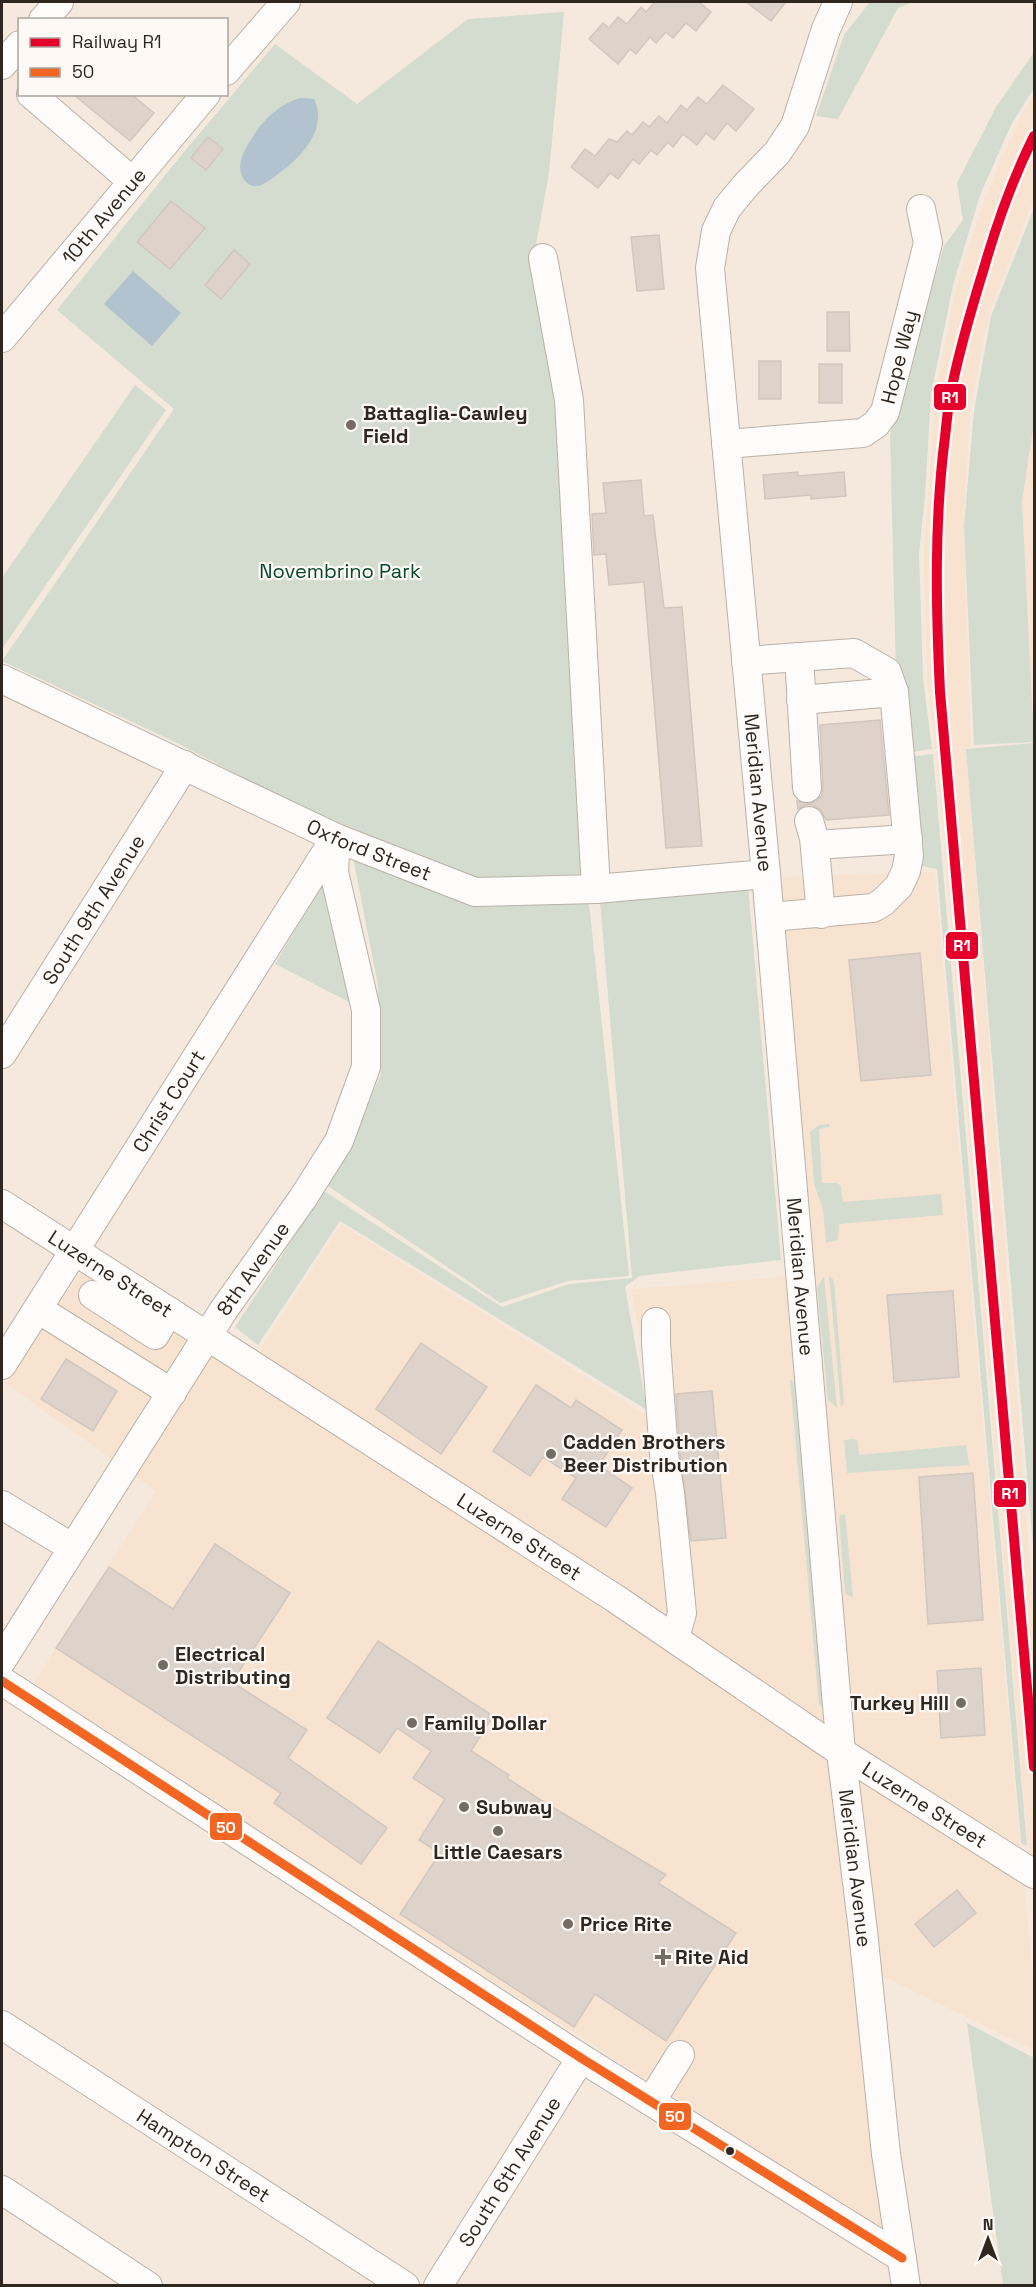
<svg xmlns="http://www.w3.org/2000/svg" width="1036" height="2287" font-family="'Space Grotesk',sans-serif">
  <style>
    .built { fill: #f8e3d0 }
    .green { fill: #d3dccf }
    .water { fill: #b2c2cf }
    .building { fill: #ddd3cb; stroke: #d1c7bf; stroke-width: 1.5 }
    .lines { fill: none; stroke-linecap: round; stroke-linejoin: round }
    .minor-casing { stroke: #bab1a8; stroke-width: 30 }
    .minor { stroke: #fefcfa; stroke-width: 28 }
    .bus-1-casing { stroke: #fef9f5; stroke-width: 14 }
    .bus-1 { stroke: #f26522; stroke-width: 9 }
    .rail-1-casing { stroke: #fef9f5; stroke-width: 15 }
    .rail-1 { stroke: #e4002b; stroke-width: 10 }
    .poi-dot { fill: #746b62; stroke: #fef9f5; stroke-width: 2 }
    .bus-dot { fill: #2f271f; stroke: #fef9f5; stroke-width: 2 }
    .labels { text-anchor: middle; stroke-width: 4.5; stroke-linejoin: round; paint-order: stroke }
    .street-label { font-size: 20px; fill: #2f271f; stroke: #fef9f5 }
    .poi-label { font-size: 20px; font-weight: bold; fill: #2f271f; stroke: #fef9f5; text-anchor: start }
    .park-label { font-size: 20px; fill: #04482f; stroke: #fef9f5 }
    .line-badge { stroke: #fef9f5; stroke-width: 2 }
    .badge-label { font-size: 16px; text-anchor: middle; font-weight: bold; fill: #fff }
  </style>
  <rect width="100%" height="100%" fill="#f5e9de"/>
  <g class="built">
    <path d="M1034,94V199L989,313L970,409L964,526L971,747L935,749L927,678L924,554L935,394L956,288L985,197L1017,123Z"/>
    <path d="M1034,423V737L1022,501Z"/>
    <path d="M966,748L1034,1612V1862L1029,1859L936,751Z"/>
    <path d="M935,872L1019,1834L1034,1986V2050L860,1965L882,2229L31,1687L156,1491L5,1383L83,1270L245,1373L341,1224L656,1421L631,1289L769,1278L813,1268L780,877Z"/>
  </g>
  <g class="green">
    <path d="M870,2H913L898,8L838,119L816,116L844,35Z"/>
    <path d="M564,12L549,173L534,256L556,394L586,876L629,1276L568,1281L500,1303L328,1186L381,1075L378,985L348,832L175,742L2,661L174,409L57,310L183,153L275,44L357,104L468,19Z"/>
    <path d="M1034,52V88L1011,125L980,195L953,285L931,394L925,496L919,554L923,678L932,749L898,754L890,435L944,246L963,220L957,183L996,107Z"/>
    <path d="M1034,208V423L1022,501L1034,742L974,745L964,526L974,411L991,316Z"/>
    <path d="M135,385L166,410L2,649V578Z"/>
    <path d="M1034,743V1558L966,749Z"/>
    <path d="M933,754L1027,1846L1021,1843L937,869L920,866L898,758Z"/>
    <path d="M327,876L351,1003L275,964Z"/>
    <path d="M748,886L781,1260L639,1276L625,1287L647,1410L340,1221L258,1345L235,1327L324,1191L502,1307L569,1284L632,1278L600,901Z"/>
    <path d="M829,1124V1127L819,1129L822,1183H837L841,1186L843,1202L941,1194L943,1215L839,1224L838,1240L826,1243L823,1209L814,1184L810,1132L819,1125Z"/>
    <path d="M829,1275L834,1281L844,1403L841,1407Z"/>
    <path d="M824,1276L837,1408L828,1400L817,1288Z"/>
    <path d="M790,1380L796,1383L825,1703L822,1708L819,1704Z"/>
    <path d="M854,1439L858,1441L859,1455L966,1445L969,1465L847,1473L844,1440Z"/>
    <path d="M845,1514L853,1597L847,1595L845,1592L839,1518L840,1515Z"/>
    <path d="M967,2023L1034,2058V2285H1003Z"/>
  </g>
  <g class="water">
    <path d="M301,98L314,99C329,129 300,159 277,175C271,179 264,185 257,186C252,187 248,184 245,181C234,168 244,150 252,138C263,120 280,103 301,98Z"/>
    <path d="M133,271L181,313L152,346L104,304Z"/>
  </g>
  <g class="building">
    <path d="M655,2H699L711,12L696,31L686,23L673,38L666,32L656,43L650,37L636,54L630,49L618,64L589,39L603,23L609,28L618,17L627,24L641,7L646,12Z"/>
    <path d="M746,2H786L771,21Z"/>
    <path d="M723,85L754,109L736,131L727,123L714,140L706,133L697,145L683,134L673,147L668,142L657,155L651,150L639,164L633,159L618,179L610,173L598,188L571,167L585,149L595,156L609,139L617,142L627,131L632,135L643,122L649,127L659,116L667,123L681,105L687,110L698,97L707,104Z"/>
    <path d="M73,94H131L154,113L130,141Z"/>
    <path d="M208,137L223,149L206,170L191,158Z"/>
    <path d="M171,201L205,228L170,269L137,242Z"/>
    <path d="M659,235L664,289L637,291L631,237Z"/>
    <path d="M234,250L250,264L221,299L205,285Z"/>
    <path d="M827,312H849L850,351H827Z"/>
    <rect x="759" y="361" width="22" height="38"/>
    <rect x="819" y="364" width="23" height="39"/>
    <path d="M798,472V476L844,472L846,496L811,499V495L765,499L763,475Z"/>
    <path d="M641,480L644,516L653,515L664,608L682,607L702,846L666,848L644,582L609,585L606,554L594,555L592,514L606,513L603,483Z"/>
    <path d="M880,720L889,815L826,820L821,810L813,805H805L798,809L797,801L809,804L817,801L822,795L823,787L820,725Z"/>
    <path d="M920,953L931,1075L861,1081L849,960Z"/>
    <path d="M953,1291L959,1377L894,1382L887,1295Z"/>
    <path d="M421,1343L487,1387L441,1454L376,1409Z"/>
    <path d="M66,1359L117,1391L93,1431L41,1399Z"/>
    <path d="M536,1385L571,1408L576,1400L622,1430L599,1465L632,1488L606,1527L562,1499L576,1478L543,1457L530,1476L493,1451Z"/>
    <path d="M712,1391L726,1538L691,1541L680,1453L676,1394Z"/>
    <path d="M973,1473L983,1620L928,1624L919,1477Z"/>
    <path d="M215,1544L290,1593L232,1682L307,1730L288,1758L387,1828L361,1864L274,1803L281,1793L56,1648L109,1567L173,1609Z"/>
    <path d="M378,1641L493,1716L471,1751L509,1775L507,1778L539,1799L666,1875L658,1883L736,1933L666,2041L595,1994L574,2027L400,1914L440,1853L419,1840L445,1799L413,1778L431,1751L397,1728L380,1753L327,1718Z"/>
    <path d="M981,1668L985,1735L941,1738L937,1671Z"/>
    <path d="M957,1890L976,1913L934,1947L915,1924Z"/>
  </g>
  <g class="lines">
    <defs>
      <g id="minor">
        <path id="s1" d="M838,2L826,29L795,126L777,153L746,185L727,208L716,231L710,268L766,874L841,1752L863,1931L886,2154L906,2286"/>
        <path d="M43,20L59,2"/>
        <path d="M2,65L20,45"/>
        <path d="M226,71L286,2"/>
        <path d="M31,94L132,181"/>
        <path d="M543,258L569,400L596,889"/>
        <path id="s2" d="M2,338L206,94"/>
        <path id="s3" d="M726,444L863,433L876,424L885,412L928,243L921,209"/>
        <path d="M799,657L807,788"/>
        <path d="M746,661L854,653L887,672L894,692L909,856L906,871L899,886L883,902L873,908L770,917"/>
        <path id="s4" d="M2,679L336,838L475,892L596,889L766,874"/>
        <path d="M801,700L894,692"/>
        <path d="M809,821L814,838L821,914"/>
        <path d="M815,845L908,839"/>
        <path id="s5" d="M2,1054L185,765"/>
        <path id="s6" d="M2,1204L616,1599L841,1752L1034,1874"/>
        <path d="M93,1295L155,1335L169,1311"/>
        <path d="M38,1309L172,1393"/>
        <path d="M656,1322V1343L664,1455L670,1493L682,1613L675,1638"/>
        <path id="s7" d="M2,1365L334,840"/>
        <path d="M2,1505L73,1548"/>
        <path id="s8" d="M2,1660L223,1311L303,1198L339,1141L366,1067V1010L334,872L336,838"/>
        <path d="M2,1681L581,2058L902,2258"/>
        <path id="s9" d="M2,2025L405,2286"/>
        <path d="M652,2100L680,2055"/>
        <path d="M2,2190L148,2286"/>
        <path id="s10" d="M438,2286L581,2058"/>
      </g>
    </defs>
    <use href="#minor" class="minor-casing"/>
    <use href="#minor" class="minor"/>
    <defs>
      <path id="bus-1" d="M2,1681L581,2058L902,2258"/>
    </defs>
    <use href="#bus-1" class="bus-1-casing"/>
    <use href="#bus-1" class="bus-1"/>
    <defs>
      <path id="rail-1" d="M1034,136C1013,178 997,223 984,268C972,307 960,347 952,387C948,403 947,420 945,437C934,522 936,607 940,692L1034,1767"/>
    </defs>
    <use href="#rail-1" class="rail-1-casing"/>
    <use href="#rail-1" class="rail-1"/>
  </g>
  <g class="poi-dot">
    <circle cx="351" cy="425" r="6"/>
    <circle cx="551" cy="1454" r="6"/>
    <circle cx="163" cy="1665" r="6"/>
    <circle cx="961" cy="1703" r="6"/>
    <circle cx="412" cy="1723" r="6"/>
    <circle cx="464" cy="1807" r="6"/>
    <circle cx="498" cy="1831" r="6"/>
    <circle cx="568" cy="1924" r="6"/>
    <path d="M660 1948h6v6h6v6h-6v6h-6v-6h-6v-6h6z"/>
  </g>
  <circle class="bus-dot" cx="730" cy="2151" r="5"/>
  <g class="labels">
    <g class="street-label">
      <text dy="7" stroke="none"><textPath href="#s2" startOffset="159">10th Avenue</textPath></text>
      <text dy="7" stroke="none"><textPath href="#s3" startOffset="225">Hope Way</textPath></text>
      <text dy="7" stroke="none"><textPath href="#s1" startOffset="828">Meridian Avenue</textPath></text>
      <text dy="7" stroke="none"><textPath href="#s4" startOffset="405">Oxford Street</textPath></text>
      <text dy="7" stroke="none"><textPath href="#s5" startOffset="171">South 9th Avenue</textPath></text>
      <text dy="7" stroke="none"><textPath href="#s7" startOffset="312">Christ Court</textPath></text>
      <text dy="7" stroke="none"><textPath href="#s8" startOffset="465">8th Avenue</textPath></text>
      <text dy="7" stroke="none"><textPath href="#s6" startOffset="129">Luzerne Street</textPath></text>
      <text dy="7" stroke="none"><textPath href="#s1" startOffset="1314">Meridian Avenue</textPath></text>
      <text dy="7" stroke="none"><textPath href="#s6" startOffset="615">Luzerne Street</textPath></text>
      <text dy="7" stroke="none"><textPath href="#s6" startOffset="1101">Luzerne Street</textPath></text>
      <text dy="7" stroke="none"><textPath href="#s1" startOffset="1908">Meridian Avenue</textPath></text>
      <text dy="7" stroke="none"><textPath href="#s9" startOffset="240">Hampton Street</textPath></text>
      <text dy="7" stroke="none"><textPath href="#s10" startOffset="135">South 6th Avenue</textPath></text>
    </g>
    <g class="poi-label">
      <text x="363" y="420">Battaglia-Cawley<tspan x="363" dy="23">Field</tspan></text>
      <text x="563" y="1449">Cadden Brothers<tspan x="563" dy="23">Beer Distribution</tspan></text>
      <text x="175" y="1661">Electrical<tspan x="175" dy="23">Distributing</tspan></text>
      <text x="949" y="1710" text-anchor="end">Turkey Hill</text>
      <text x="424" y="1730">Family Dollar</text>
      <text x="476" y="1814">Subway</text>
      <text x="498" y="1859" text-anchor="middle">Little Caesars</text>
      <text x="580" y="1931">Price Rite</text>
      <text x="675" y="1964">Rite Aid</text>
    </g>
    <g class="park-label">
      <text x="340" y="578">Novembrino Park</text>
    </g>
  </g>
  <g class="line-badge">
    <rect x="933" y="383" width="34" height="28" rx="6" fill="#e4002b"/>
    <rect x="945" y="931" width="34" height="29" rx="6" fill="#e4002b"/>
    <rect x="993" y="1479" width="34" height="29" rx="6" fill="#e4002b"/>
    <rect x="209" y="1812" width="34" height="29" rx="6" fill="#f26522"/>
    <rect x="658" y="2102" width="34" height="29" rx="6" fill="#f26522"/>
  </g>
  <g class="badge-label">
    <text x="950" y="403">R1</text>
    <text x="962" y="951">R1</text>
    <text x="1010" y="1499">R1</text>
    <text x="226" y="1833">50</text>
    <text x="675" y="2122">50</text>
  </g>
  <rect width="1036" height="2287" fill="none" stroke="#2f271f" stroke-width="6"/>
  <rect x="18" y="18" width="210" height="78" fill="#fef9f5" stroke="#aba59f" stroke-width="1.5"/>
  <rect x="30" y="38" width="30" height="9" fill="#e4002b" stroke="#aba59f" stroke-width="1.5"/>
  <text x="72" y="48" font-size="18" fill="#2f271f">Railway R1</text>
  <rect x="30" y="68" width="30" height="9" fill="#f26522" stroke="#aba59f" stroke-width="1.5"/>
  <text x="72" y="78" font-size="18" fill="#2f271f">50</text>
  <g transform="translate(988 2239)" stroke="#fef9f5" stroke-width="4.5" paint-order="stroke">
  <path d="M0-4.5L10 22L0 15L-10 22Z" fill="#2f271f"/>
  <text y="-9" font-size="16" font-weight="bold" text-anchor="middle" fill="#2f271f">N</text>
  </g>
</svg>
